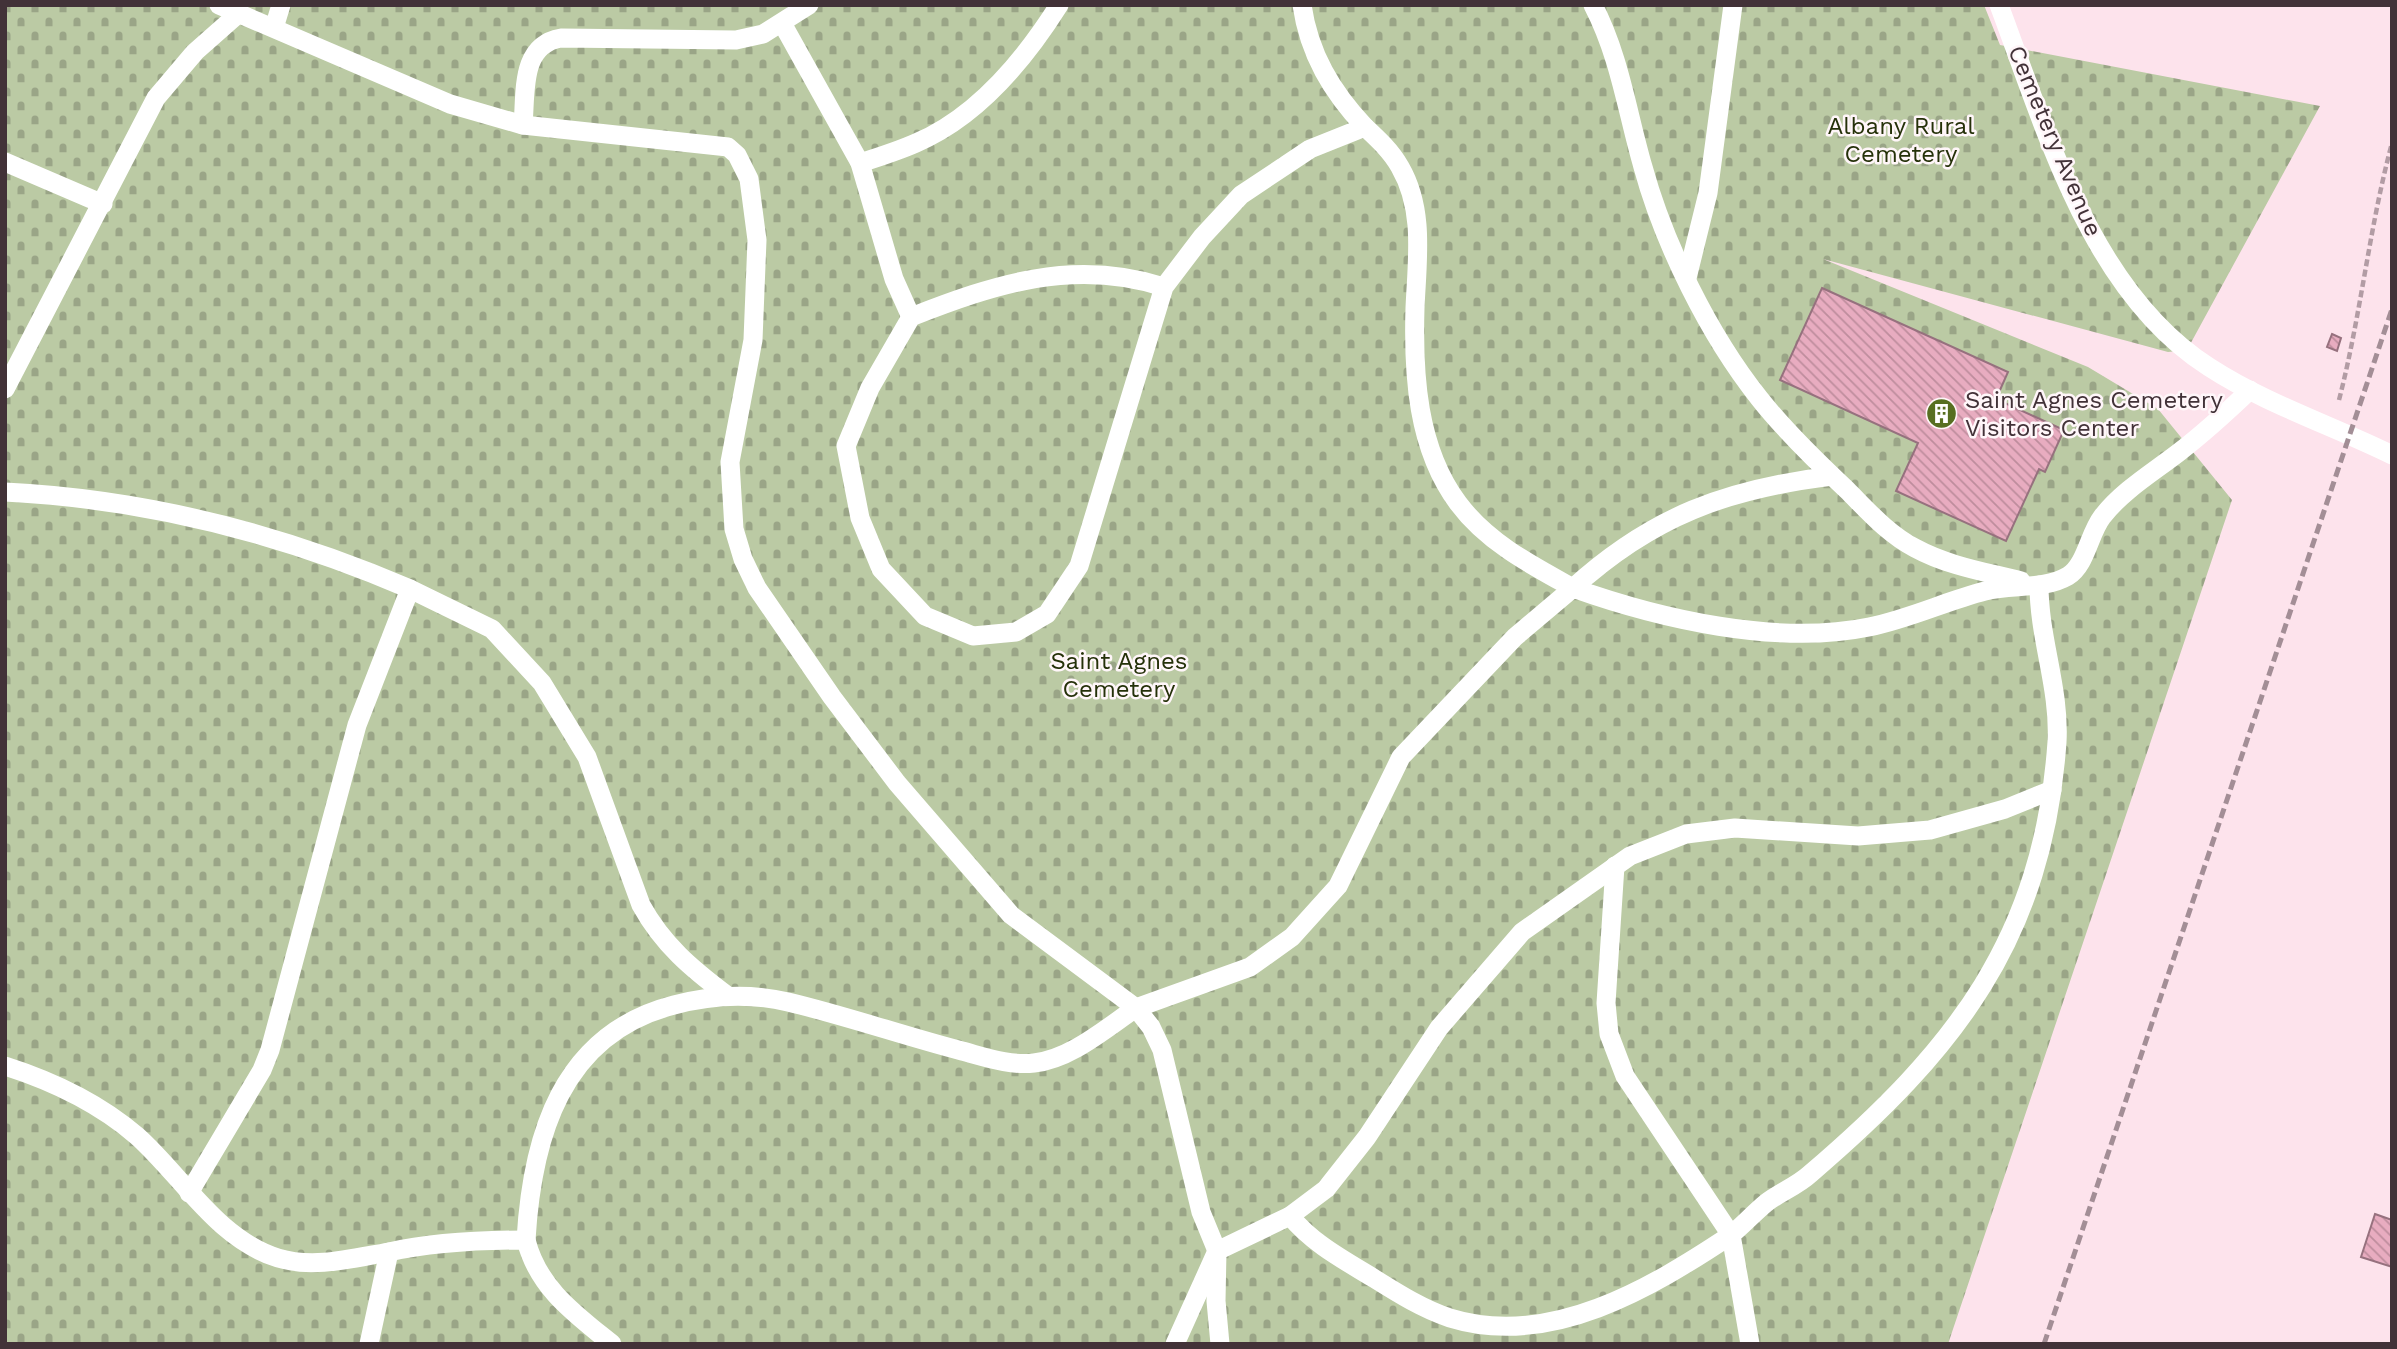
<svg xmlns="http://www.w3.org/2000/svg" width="2397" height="1349" font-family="'Work Sans',sans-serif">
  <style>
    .cemetery { fill: url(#cemetery-stones) }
    .building { fill: url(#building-back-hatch); stroke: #96717e; stroke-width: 2 }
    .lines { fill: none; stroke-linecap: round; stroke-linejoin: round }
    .path { stroke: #b29ca4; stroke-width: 4.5; stroke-dasharray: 7 3.5; stroke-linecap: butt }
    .lane { stroke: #fff; stroke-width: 19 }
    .rail { stroke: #a38e96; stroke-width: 5; stroke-dasharray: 10 5; stroke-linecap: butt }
    .labels { text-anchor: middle; stroke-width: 5; stroke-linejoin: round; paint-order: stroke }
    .park-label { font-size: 24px; fill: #253109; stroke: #fff6f9 }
    .street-label { font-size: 24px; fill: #423238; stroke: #fff6f9 }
    .poi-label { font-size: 24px; fill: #423238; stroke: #fff6f9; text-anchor: start }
  </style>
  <defs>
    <pattern id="cemetery-stones" width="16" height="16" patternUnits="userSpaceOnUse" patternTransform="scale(1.75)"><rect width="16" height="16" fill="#bbcaa4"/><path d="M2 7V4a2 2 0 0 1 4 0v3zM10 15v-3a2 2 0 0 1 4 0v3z" fill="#9aa587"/></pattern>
    <pattern id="building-back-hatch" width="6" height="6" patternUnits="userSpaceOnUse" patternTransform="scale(1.75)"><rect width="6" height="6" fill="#e8acc0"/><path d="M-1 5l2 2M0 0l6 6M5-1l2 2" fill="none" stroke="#be8d9d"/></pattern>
  </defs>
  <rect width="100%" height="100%" fill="#fde3ec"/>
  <path class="cemetery" d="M5,5H1984L2000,45L2320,106L2187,350L2168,352L1823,259L2088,367L2158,409L2232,500L1948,1344H5Z"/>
  <g class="building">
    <path d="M1822,288L2008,372L1996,399L2064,430L2045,472L2039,469L2006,541L1896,491L1918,443L1780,380Z"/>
    <path d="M2332,334L2341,338L2337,351L2327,347Z"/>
    <path d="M2375,1214L2392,1220V1267L2361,1257Z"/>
  </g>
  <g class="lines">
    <path class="path" d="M2339,400C2361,315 2369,228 2392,143"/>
    <g class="lane">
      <path d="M219,5L450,104L523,125"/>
      <path d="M1593,5C1620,57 1627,112 1643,167C1664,244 1709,335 1759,398C1785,431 1816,461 1847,490C1868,511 1888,534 1915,548C1948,566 1986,572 2021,581"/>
      <path d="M1999,5C2046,130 2091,292 2209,367C2266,404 2331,425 2392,455"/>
      <path d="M782,23L860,163L894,279L911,317"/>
      <path d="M274,28L281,5"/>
      <path d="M1365,127C1378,139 1391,151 1400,167C1425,210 1417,260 1415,308C1413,374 1417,448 1458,503C1487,542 1531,565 1573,588C1652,516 1727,489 1832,476"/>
      <path d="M5,162L103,204"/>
      <path d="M860,163C879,157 898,151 916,143C977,117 1025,59 1059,5"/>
      <path d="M1687,278L1708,193L1733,5"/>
      <path d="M1164,287C1074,258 995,284 911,317L870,388L846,446L860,518L881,569L925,616L973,636L1016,632L1047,614L1079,566L1164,287L1202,237L1241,195L1310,149L1365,127C1332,92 1309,54 1302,5"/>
      <path d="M5,389L156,98L195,52L238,14"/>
      <path d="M5,492C146,499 280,533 410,589L357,725L270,1050L262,1070L189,1193"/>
      <path d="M410,589L492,629L542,683L587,757L641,905C663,945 692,969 728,996"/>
      <path d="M5,1066C52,1081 100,1104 137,1136C182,1176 217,1239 278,1258C314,1269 353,1258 389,1252"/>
      <path d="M1290,1216C1313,1244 1344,1260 1375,1279C1399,1294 1423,1309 1450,1318C1550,1349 1651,1288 1731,1235L1625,1076L1609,1034L1606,1003L1615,866"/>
      <path d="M526,1240C532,1137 561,1034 674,1005C711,995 750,993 788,1002C847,1016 904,1036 962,1051C985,1057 1010,1066 1034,1063C1071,1059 1106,1028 1136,1008L1011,915L897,783L832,697L757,588L743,559L734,529L730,462L753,340L757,240L749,179L737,155L728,147L523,125C526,92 520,45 561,38L736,40L763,34L809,5"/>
      <path d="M369,1344L389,1252C434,1242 480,1240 526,1240C538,1288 575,1314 612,1344"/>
      <path d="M1175,1344L1217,1251L1290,1216L1326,1189L1367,1137L1439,1028L1522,932L1630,856L1686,834L1735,828L1858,836L1930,830L2005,809L2052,790"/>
      <path d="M1220,1344L1216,1301L1217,1251L1201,1212L1162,1050L1151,1027L1136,1008L1250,967L1292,937L1338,886L1401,757L1515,637L1573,588C1660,619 1777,646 1869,627C1909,619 1946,601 1985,591C2012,584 2044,590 2068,576C2086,565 2089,534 2102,517C2122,491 2152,473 2178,453C2204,433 2227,412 2250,390"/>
      <path d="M1750,1344L1731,1235C1743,1225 1754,1213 1766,1203C1780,1192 1797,1186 1810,1174C1955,1050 2043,939 2057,742C2060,688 2039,639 2039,585"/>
    </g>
    <path class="rail" d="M2044,1344L2392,309"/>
  </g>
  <defs>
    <symbol id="building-disc" viewBox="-11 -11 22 22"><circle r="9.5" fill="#576f21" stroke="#fff6f9"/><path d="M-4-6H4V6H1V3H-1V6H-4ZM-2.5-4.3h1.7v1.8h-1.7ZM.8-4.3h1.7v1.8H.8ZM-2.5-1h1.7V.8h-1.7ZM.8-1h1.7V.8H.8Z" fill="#fff"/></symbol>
  </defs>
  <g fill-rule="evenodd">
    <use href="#building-disc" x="1924" y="396" width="35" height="35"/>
  </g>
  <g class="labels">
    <g class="park-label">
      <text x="1901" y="134">Albany Rural<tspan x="1901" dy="28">Cemetery</tspan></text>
      <text x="1119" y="669">Saint Agnes<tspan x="1119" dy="28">Cemetery</tspan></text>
    </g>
    <g class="street-label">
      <text transform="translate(2055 141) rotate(67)" y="8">Cemetery Avenue</text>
    </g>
    <g class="poi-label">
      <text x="1965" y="408">Saint Agnes Cemetery<tspan x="1965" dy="28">Visitors Center</tspan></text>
    </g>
  </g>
  <rect width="2397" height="1349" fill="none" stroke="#423238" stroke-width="14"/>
</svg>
